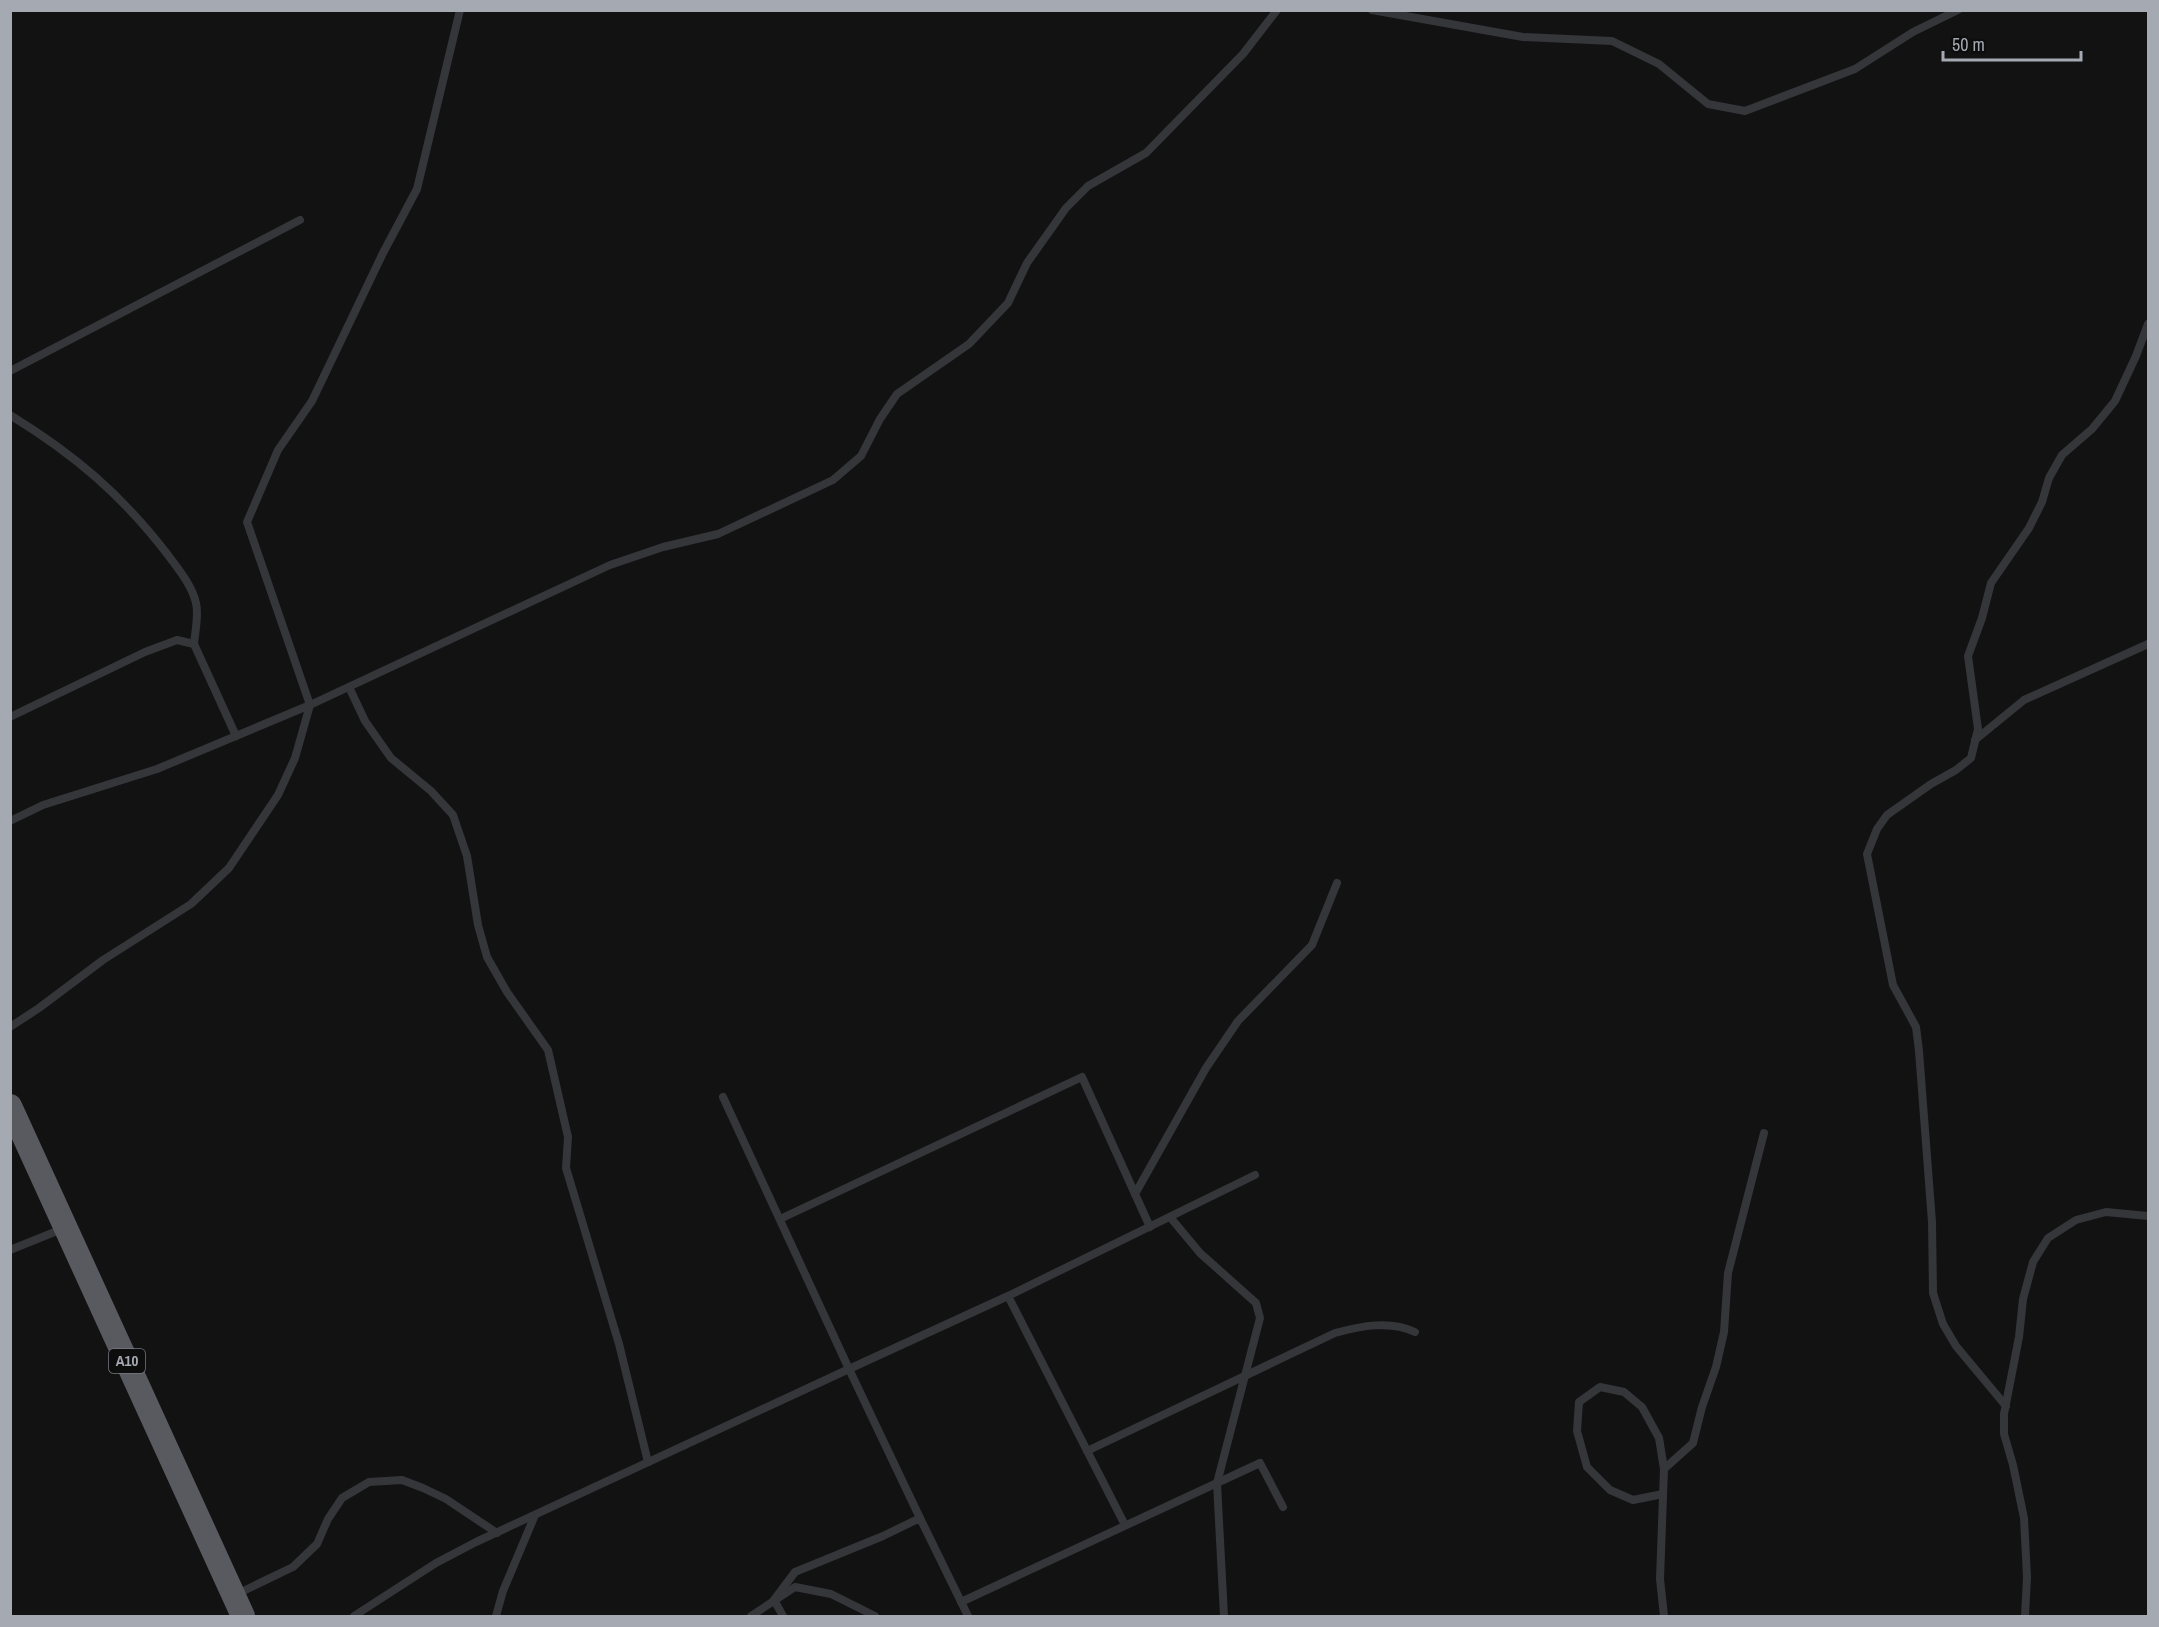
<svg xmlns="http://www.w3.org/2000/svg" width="2159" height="1627" font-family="'Archivo Narrow',sans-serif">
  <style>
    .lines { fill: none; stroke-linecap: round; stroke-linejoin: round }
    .service { stroke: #35363a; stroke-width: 8 }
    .trunk { stroke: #585a5f; stroke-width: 24 }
    .labels { text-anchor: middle; stroke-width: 6; stroke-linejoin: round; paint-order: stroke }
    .shield { fill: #0d0d0e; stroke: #777a81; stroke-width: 1.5 }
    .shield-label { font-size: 15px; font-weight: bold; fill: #a5a9b2 }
  </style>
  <rect width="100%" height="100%" fill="#121213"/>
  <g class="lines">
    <g class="service">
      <path d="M460,10L417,189L383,253L312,401L278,450L247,522L310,705L610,565L663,547L718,534L833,480L861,456L880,419L897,394L969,344L1008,303L1027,263L1066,208L1088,186L1146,153L1243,54L1277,10"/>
      <path d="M1372,10L1523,37L1612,41L1659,64L1708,104L1745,111L1855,69L1913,32L1958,10"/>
      <path d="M10,371L300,220"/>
      <path d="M10,415C75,455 121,494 168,555C178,569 192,585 196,603C199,615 195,632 194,644"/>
      <path d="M349,687L365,721L391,758L431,791L453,815L467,856L478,925L487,957L507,992L548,1050L568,1137L566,1168L619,1344L648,1462"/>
      <path d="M10,717L145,652L177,640L194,644L236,736"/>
      <path d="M1975,740L2024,700L2148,644"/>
      <path d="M10,821L43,805L157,769L310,705L295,758L278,795L229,868L191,904L103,960L39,1008L10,1027"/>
      <path d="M723,1097L849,1369L1008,1296L1125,1525"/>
      <path d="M1135,1194L1206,1068L1238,1021L1312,945L1337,883"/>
      <path d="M1170,1217L1200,1253L1256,1303L1260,1318L1217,1483L1224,1616"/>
      <path d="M780,1219L1082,1077L1150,1227"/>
      <path d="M10,1250L62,1229"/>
      <path d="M1008,1296L1255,1175"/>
      <path d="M2006,1406L1956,1346L1943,1324L1933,1293L1932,1222L1919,1051L1916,1027L1893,985L1867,854L1877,829L1887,815L1931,784L1956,770L1971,758L1978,729L1968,656L1982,618L1991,583L2029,528L2042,502L2049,478L2062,455L2092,429L2115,401L2136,356L2148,324"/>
      <path d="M1087,1451L1335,1333C1361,1326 1390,1320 1415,1332"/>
      <path d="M1664,1469L1693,1443L1702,1407L1716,1367L1724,1332L1728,1273L1764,1133"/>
      <path d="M1663,1494L1633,1500L1610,1490L1587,1467L1577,1431L1579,1402L1600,1387L1624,1392L1642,1407L1659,1438L1664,1469L1660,1579L1664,1616"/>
      <path d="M237,1594L293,1567L317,1544L328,1519L342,1498L369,1482L402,1480L423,1488L446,1499L497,1533"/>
      <path d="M961,1602L1260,1463L1283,1507"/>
      <path d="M354,1616L436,1563L476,1542L849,1369L920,1518"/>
      <path d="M496,1616L503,1591L535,1515"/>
      <path d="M751,1616L795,1587L831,1594L875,1616"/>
      <path d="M783,1616L774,1600L795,1572L883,1536L920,1518L968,1616"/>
      <path d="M2025,1616L2027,1577L2024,1518L2013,1465L2004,1434V1414L2019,1337L2023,1299L2033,1262L2048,1238L2076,1220L2106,1212L2148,1216"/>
    </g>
    <path class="trunk" d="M10,1106L243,1616"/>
  </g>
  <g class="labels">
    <rect class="shield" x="109" y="1349" width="36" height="24" rx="4.5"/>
    <g class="shield-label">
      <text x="127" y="1366">A10</text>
    </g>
  </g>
  <rect width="2159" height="1627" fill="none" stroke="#a5a9b2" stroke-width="24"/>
  <path d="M1943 51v9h138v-9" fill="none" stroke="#a5a9b2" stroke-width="3"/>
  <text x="1952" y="51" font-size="18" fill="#a5a9b2" stroke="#0d0d0e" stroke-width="4.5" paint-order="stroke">50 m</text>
</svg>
